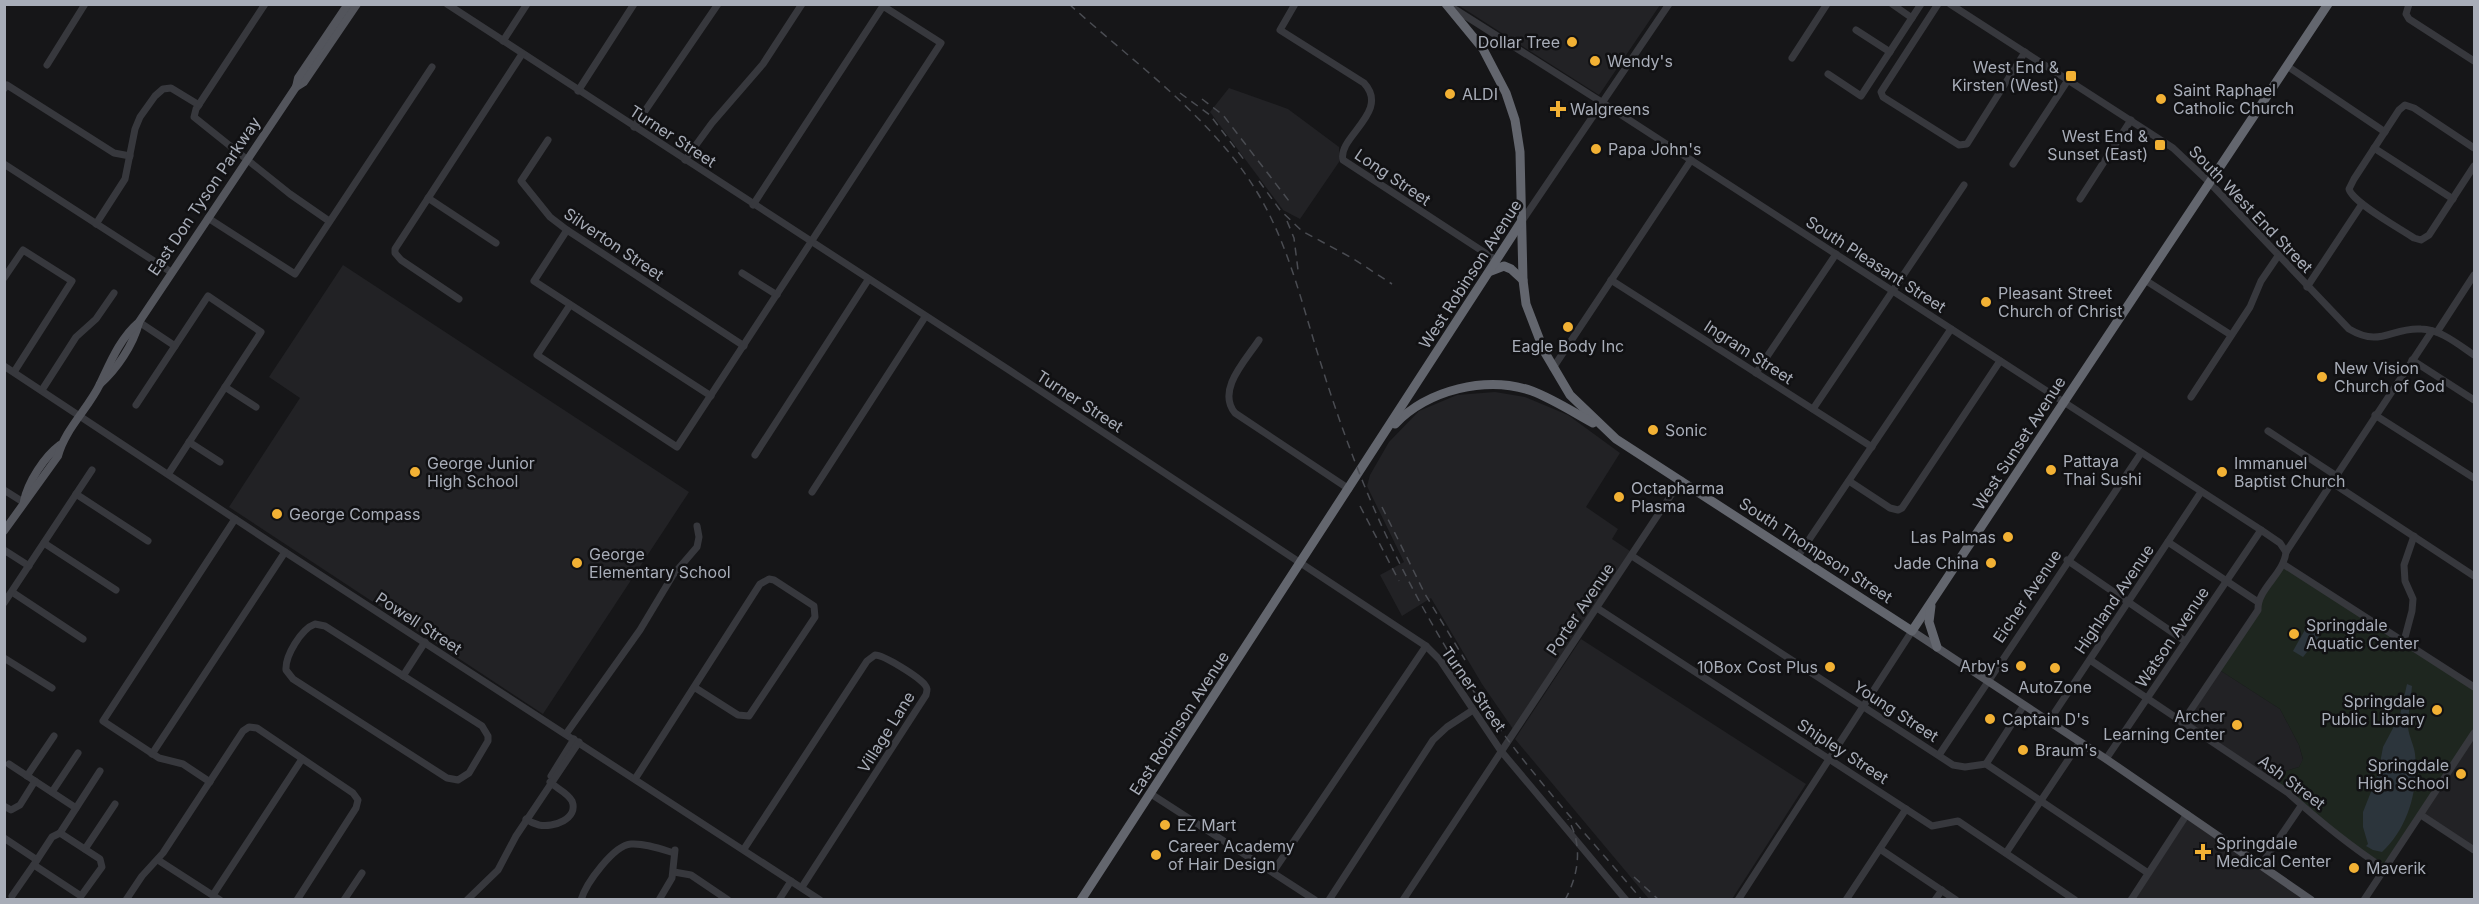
<svg xmlns="http://www.w3.org/2000/svg" width="2479" height="904" font-family="Inter,sans-serif">
  <style>
    .built { fill: #222225 }
    .green { fill: #1e261f }
    .water { fill: #2c353c }
    .lines { fill: none; stroke-linecap: round; stroke-linejoin: round }
    .minor { stroke: #37383d; stroke-width: 7 }
    .major { stroke: #53555c; stroke-width: 8 }
    .highway { stroke: #63666e; stroke-width: 9 }
    .rail { stroke: #4a4c52; stroke-width: 1.5; stroke-dasharray: 8 6; stroke-linecap: butt }
    .poi-dot { fill: #f2b134; stroke: #111113; stroke-width: 2 }
    .labels { text-anchor: middle; stroke-width: 5; stroke-linejoin: round; paint-order: stroke }
    .poi-label { font-size: 16px; fill: #a8adb8; stroke: #111113; text-anchor: start }
    .street-label { font-size: 16px; fill: #a8adb8; stroke: #111113 }
  </style>
  <rect width="100%" height="100%" fill="#161618"/>
  <g class="built">
    <path d="M1458,5H1660L1599,95Z"/>
    <path d="M1229,88L1288,109L1339,147V162L1300,219L1283,210L1210,112Z"/>
    <path d="M343,265L689,492L543,714L229,507L300,398L269,377Z"/>
    <path d="M1495,392L1525,397L1568,415L1620,453L1586,507L1618,529L1612,539L1630,551L1513,729L1482,684L1431,598L1402,616L1380,575L1404,562L1367,486L1370,475L1389,442L1419,411L1457,395Z"/>
    <path d="M1581,639L1806,784L1732,899H1649L1515,739Z"/>
    <path d="M2218,669L2280,709L2299,745L2303,760L2299,767L2286,771L2276,784L2182,723Z"/>
    <path d="M2474,733V850L2421,815Z"/>
    <path d="M2187,814L2305,895L2302,900H2131Z"/>
  </g>
  <path class="green" d="M2283,564L2474,687V733L2385,869L2276,784L2286,771L2299,767L2303,759L2299,745L2280,709L2218,669L2258,610V602Z"/>
  <g class="water">
    <path d="M2312,622L2322,629L2319,637L2303,657L2293,651L2306,628Z"/>
    <path d="M2407,684L2412,686C2411,699 2408,714 2408,727C2409,737 2414,745 2415,754C2419,789 2408,828 2382,852L2373,850L2366,846L2368,844L2363,827V812L2378,774L2383,747L2400,715Z"/>
  </g>
  <g class="lines">
    <g class="minor">
      <path d="M265,4L196,109L194,117L290,194L329,221"/>
      <path d="M447,4L1009,370L1426,646L1440,660L1501,751L1626,900"/>
      <path d="M1295,4L1280,30L1364,83C1391,112 1337,137 1343,160L1496,260"/>
      <path d="M1892,4L1912,18"/>
      <path d="M1938,4L1881,92L1883,97L1959,145L1967,144L2025,52"/>
      <path d="M1950,4L2173,148L2209,182L2349,329C2381,348 2391,327 2421,329C2440,329 2459,345 2474,355"/>
      <path d="M2409,4L2406,14L2409,19L2474,61"/>
      <path d="M1453,8L1603,103L2261,530L2280,543L2286,552"/>
      <path d="M1856,30L1890,52"/>
      <path d="M503,41L527,4"/>
      <path d="M1792,58L1827,4"/>
      <path d="M47,65L85,4"/>
      <path d="M2287,66L2385,132"/>
      <path d="M1828,74L1861,96L1921,4"/>
      <path d="M4,89L7,85L114,153L130,156"/>
      <path d="M578,91L634,4"/>
      <path d="M634,127L718,4"/>
      <path d="M548,140L521,181L550,217L567,230L744,346"/>
      <path d="M2374,148L2453,199"/>
      <path d="M2474,148L2414,108L2405,105L2399,110L2354,179L2349,189C2353,203 2401,229 2414,238L2421,240L2429,235L2474,166"/>
      <path d="M685,160L712,123L763,64L802,4"/>
      <path d="M4,164L171,272"/>
      <path d="M2013,164L2068,80"/>
      <path d="M428,198L496,243"/>
      <path d="M2080,199L2131,120"/>
      <path d="M208,218L295,274L432,67"/>
      <path d="M1522,221L1669,4"/>
      <path d="M96,224L125,179L135,129L140,117L155,96L163,89L171,88L199,105"/>
      <path d="M567,230L534,281L711,396"/>
      <path d="M742,273L777,295"/>
      <path d="M4,278L23,250L72,281L14,372"/>
      <path d="M1611,280L1872,447"/>
      <path d="M2145,280L2231,335"/>
      <path d="M2307,287L2362,204"/>
      <path d="M459,299L401,260L395,253V249L522,54"/>
      <path d="M570,305L537,355L677,447L941,43L883,6L753,205"/>
      <path d="M139,322L175,346"/>
      <path d="M2437,332L2474,275"/>
      <path d="M1259,340C1246,360 1216,390 1235,413L1349,489"/>
      <path d="M2412,360L2474,400"/>
      <path d="M4,366L285,552L820,900"/>
      <path d="M1553,368L1691,160"/>
      <path d="M1756,373L1836,254"/>
      <path d="M225,387L256,407"/>
      <path d="M42,390L76,337L96,319L114,293"/>
      <path d="M2191,397L2250,307L2261,281L2278,256"/>
      <path d="M136,405L208,296L261,332L169,473"/>
      <path d="M1813,409L1964,185"/>
      <path d="M2375,415L2474,478"/>
      <path d="M2268,431L2335,475"/>
      <path d="M189,442L220,462"/>
      <path d="M755,455L868,280"/>
      <path d="M1849,481L1890,508L1898,510L1902,508L2000,361"/>
      <path d="M2331,482L2474,576"/>
      <path d="M4,490L23,502"/>
      <path d="M812,492L925,317"/>
      <path d="M76,494L148,541"/>
      <path d="M2168,542L2258,602"/>
      <path d="M44,543L116,590"/>
      <path d="M4,550L29,566"/>
      <path d="M1632,556L1953,765L1965,767L1986,764L2148,873"/>
      <path d="M1798,556L1951,329"/>
      <path d="M2067,560L2185,641"/>
      <path d="M2283,564L2474,687"/>
      <path d="M12,592L83,639"/>
      <path d="M4,603L92,470"/>
      <path d="M1597,608L1932,826L1958,821L2075,900"/>
      <path d="M315,624L325,626L482,726L488,736V741L469,773L458,780L447,778L293,679L286,670C285,656 301,629 315,624Z"/>
      <path d="M2404,641L2412,611L2413,599L2405,581L2404,565L2414,536"/>
      <path d="M4,658L52,688"/>
      <path d="M2090,660L2287,792C2318,820 2350,846 2385,869"/>
      <path d="M403,676L425,642"/>
      <path d="M2049,721L2201,492"/>
      <path d="M2182,723L2258,610C2257,589 2284,574 2286,552L2432,331"/>
      <path d="M566,734L640,630L673,575L697,547L699,537L697,526"/>
      <path d="M152,754L285,552"/>
      <path d="M1939,755L2141,453"/>
      <path d="M2106,759L2261,530"/>
      <path d="M9,764L76,808"/>
      <path d="M1986,764L2024,705"/>
      <path d="M27,776L54,736"/>
      <path d="M551,776L574,739"/>
      <path d="M635,779L760,584L769,579L774,580L814,606L815,617L749,716L738,715L694,687"/>
      <path d="M210,782L183,764L159,758L103,721L235,519"/>
      <path d="M52,792L78,753"/>
      <path d="M1151,794L1315,900"/>
      <path d="M4,806L11,810L20,805L35,781"/>
      <path d="M2421,815L2474,850"/>
      <path d="M526,819C530,822 535,824 539,825C553,828 579,819 572,801C568,793 556,788 550,782"/>
      <path d="M60,833L100,771"/>
      <path d="M4,838L37,860L12,896"/>
      <path d="M85,849L115,804"/>
      <path d="M744,849L867,661L875,655C884,655 919,677 925,685C928,689 927,690 926,695L802,887"/>
      <path d="M1880,849L1956,900"/>
      <path d="M2006,853L2080,742"/>
      <path d="M158,860L220,900"/>
      <path d="M34,865L81,896L102,867L100,859L60,833L52,837L37,860"/>
      <path d="M2261,865L2301,806"/>
      <path d="M674,872L691,875L728,900"/>
      <path d="M1273,872L1426,646"/>
      <path d="M213,895L302,759"/>
      <path d="M126,900L142,876L163,853L243,731L249,727L257,728L353,793L358,800L356,808L297,900"/>
      <path d="M344,900L362,873"/>
      <path d="M467,900L498,870L516,836L579,742"/>
      <path d="M581,900C586,883 614,845 631,844C645,843 661,849 674,853"/>
      <path d="M659,900L672,878L675,850"/>
      <path d="M779,900L791,881"/>
      <path d="M1329,900L1433,740L1447,727L1473,710"/>
      <path d="M1403,900L1681,480"/>
      <path d="M1738,900L1912,631"/>
      <path d="M1846,900L1906,809"/>
      <path d="M1935,900L1942,890"/>
      <path d="M2131,900L2187,814"/>
      <path d="M2364,900L2474,733"/>
    </g>
    <g class="major">
      <path d="M296,87L304,82L357,4"/>
      <path d="M100,384C117,369 133,345 139,323"/>
      <path d="M24,501C28,482 44,457 60,445"/>
      <path d="M4,531L58,456C65,429 88,409 100,384C110,363 120,338 139,322L296,87L298,78L348,4"/>
      <path d="M1912,631L2106,759L2311,900"/>
    </g>
    <g class="highway">
      <path d="M1446,4L1483,49L1506,93L1515,120L1520,152L1523,280L1526,304L1544,351L1570,395L1616,439L1912,631L2328,4"/>
      <path d="M1491,271L1504,266L1511,269L1523,280"/>
      <path d="M1395,424C1428,390 1486,375 1532,391C1553,399 1573,412 1593,423"/>
      <path d="M1931,606L1929,622L1937,647"/>
      <path d="M1081,900L1521,222"/>
    </g>
    <g class="rail">
      <path d="M1069,4C1134,63 1211,116 1257,192C1289,245 1302,305 1321,364C1343,434 1368,501 1401,566C1436,636 1480,706 1529,767C1565,812 1605,856 1642,900"/>
      <path d="M1180,93L1210,115L1245,161"/>
      <path d="M1202,99L1223,115L1289,201"/>
      <path d="M1259,181L1280,210L1302,231L1352,258L1392,284"/>
      <path d="M1287,221L1294,238L1298,270"/>
      <path d="M1360,506L1399,581"/>
      <path d="M1382,507L1425,594L1465,660"/>
      <path d="M1634,877L1659,900"/>
      <path d="M1565,900C1579,874 1583,845 1568,819"/>
    </g>
  </g>
  <g class="poi-dot">
    <circle cx="1572" cy="42" r="6"/>
    <circle cx="1595" cy="61" r="6"/>
    <rect x="2065" y="70" width="12" height="12" rx="3"/>
    <circle cx="1450" cy="94" r="6"/>
    <circle cx="2161" cy="99" r="6"/>
    <path d="M1555 100h6v6h6v6h-6v6h-6v-6h-6v-6h6z"/>
    <rect x="2154" y="139" width="12" height="12" rx="3"/>
    <circle cx="1596" cy="149" r="6"/>
    <circle cx="1986" cy="302" r="6"/>
    <circle cx="1568" cy="327" r="6"/>
    <circle cx="2322" cy="377" r="6"/>
    <circle cx="1653" cy="430" r="6"/>
    <circle cx="2051" cy="470" r="6"/>
    <circle cx="415" cy="472" r="6"/>
    <circle cx="2222" cy="472" r="6"/>
    <circle cx="1619" cy="497" r="6"/>
    <circle cx="277" cy="514" r="6"/>
    <circle cx="2008" cy="537" r="6"/>
    <circle cx="577" cy="563" r="6"/>
    <circle cx="1991" cy="563" r="6"/>
    <circle cx="2294" cy="634" r="6"/>
    <circle cx="2021" cy="666" r="6"/>
    <circle cx="1830" cy="667" r="6"/>
    <circle cx="2055" cy="668" r="6"/>
    <circle cx="2437" cy="710" r="6"/>
    <circle cx="1990" cy="719" r="6"/>
    <circle cx="2237" cy="725" r="6"/>
    <circle cx="2023" cy="750" r="6"/>
    <circle cx="2461" cy="774" r="6"/>
    <circle cx="1165" cy="825" r="6"/>
    <path d="M2200 843h6v6h6v6h-6v6h-6v-6h-6v-6h6z"/>
    <circle cx="1156" cy="855" r="6"/>
    <circle cx="2354" cy="868" r="6"/>
  </g>
  <g class="labels">
    <g class="poi-label">
      <text x="1560" y="48" text-anchor="end">Dollar Tree</text>
      <text x="1607" y="67">Wendy's</text>
      <text x="2059" y="73" text-anchor="end">West End &amp;<tspan x="2059" dy="18">Kirsten (West)</tspan></text>
      <text x="2173" y="96">Saint Raphael<tspan x="2173" dy="18">Catholic Church</tspan></text>
      <text x="1462" y="100">ALDI</text>
      <text x="1570" y="115">Walgreens</text>
      <text x="2148" y="142" text-anchor="end">West End &amp;<tspan x="2148" dy="18">Sunset (East)</tspan></text>
      <text x="1608" y="155">Papa John's</text>
      <text x="1998" y="299">Pleasant Street<tspan x="1998" dy="18">Church of Christ</tspan></text>
      <text x="1568" y="352" text-anchor="middle">Eagle Body Inc</text>
      <text x="2334" y="374">New Vision<tspan x="2334" dy="18">Church of God</tspan></text>
      <text x="1665" y="436">Sonic</text>
      <text x="2063" y="467">Pattaya<tspan x="2063" dy="18">Thai Sushi</tspan></text>
      <text x="427" y="469">George Junior<tspan x="427" dy="18">High School</tspan></text>
      <text x="2234" y="469">Immanuel<tspan x="2234" dy="18">Baptist Church</tspan></text>
      <text x="1631" y="494">Octapharma<tspan x="1631" dy="18">Plasma</tspan></text>
      <text x="289" y="520">George Compass</text>
      <text x="1996" y="543" text-anchor="end">Las Palmas</text>
      <text x="589" y="560">George<tspan x="589" dy="18">Elementary School</tspan></text>
      <text x="1979" y="569" text-anchor="end">Jade China</text>
      <text x="2306" y="631">Springdale<tspan x="2306" dy="18">Aquatic Center</tspan></text>
      <text x="2009" y="672" text-anchor="end">Arby's</text>
      <text x="1818" y="673" text-anchor="end">10Box Cost Plus</text>
      <text x="2055" y="693" text-anchor="middle">AutoZone</text>
      <text x="2425" y="707" text-anchor="end">Springdale<tspan x="2425" dy="18">Public Library</tspan></text>
      <text x="2225" y="722" text-anchor="end">Archer<tspan x="2225" dy="18">Learning Center</tspan></text>
      <text x="2002" y="725">Captain D's</text>
      <text x="2035" y="756">Braum's</text>
      <text x="2449" y="771" text-anchor="end">Springdale<tspan x="2449" dy="18">High School</tspan></text>
      <text x="1177" y="831">EZ Mart</text>
      <text x="2216" y="849">Springdale<tspan x="2216" dy="18">Medical Center</tspan></text>
      <text x="1168" y="852">Career Academy<tspan x="1168" dy="18">of Hair Design</tspan></text>
      <text x="2366" y="874">Maverik</text>
    </g>
    <g class="street-label">
      <text transform="translate(673 136) rotate(33)" y="6">Turner Street</text>
      <text transform="translate(1393 177) rotate(34)" y="6">Long Street</text>
      <text transform="translate(204 196) rotate(-56)" y="6">East Don Tyson Parkway</text>
      <text transform="translate(2251 209) rotate(46)" y="6">South West End Street</text>
      <text transform="translate(614 244) rotate(34)" y="6">Silverton Street</text>
      <text transform="translate(1876 264) rotate(33)" y="6">South Pleasant Street</text>
      <text transform="translate(1470 274) rotate(-57)" y="6">West Robinson Avenue</text>
      <text transform="translate(1749 352) rotate(33)" y="6">Ingram Street</text>
      <text transform="translate(1080 401) rotate(33)" y="6">Turner Street</text>
      <text transform="translate(2019 443) rotate(-57)" y="6">West Sunset Avenue</text>
      <text transform="translate(1816 550) rotate(33)" y="6">South Thompson Street</text>
      <text transform="translate(2027 596) rotate(-56)" y="6">Eicher Avenue</text>
      <text transform="translate(2114 599) rotate(-56)" y="6">Highland Avenue</text>
      <text transform="translate(1580 609) rotate(-56)" y="6">Porter Avenue</text>
      <text transform="translate(419 623) rotate(33)" y="6">Powell Street</text>
      <text transform="translate(2172 637) rotate(-56)" y="6">Watson Avenue</text>
      <text transform="translate(1474 689) rotate(55)" y="6">Turner Street</text>
      <text transform="translate(1896 711) rotate(33)" y="6">Young Street</text>
      <text transform="translate(1179 723) rotate(-57)" y="6">East Robinson Avenue</text>
      <text transform="translate(886 732) rotate(-58)" y="6">Village Lane</text>
      <text transform="translate(1843 751) rotate(33)" y="6">Shipley Street</text>
      <text transform="translate(2292 782) rotate(37)" y="6">Ash Street</text>
    </g>
  </g>
  <rect width="2479" height="904" fill="none" stroke="#a8adb8" stroke-width="12"/>
</svg>
